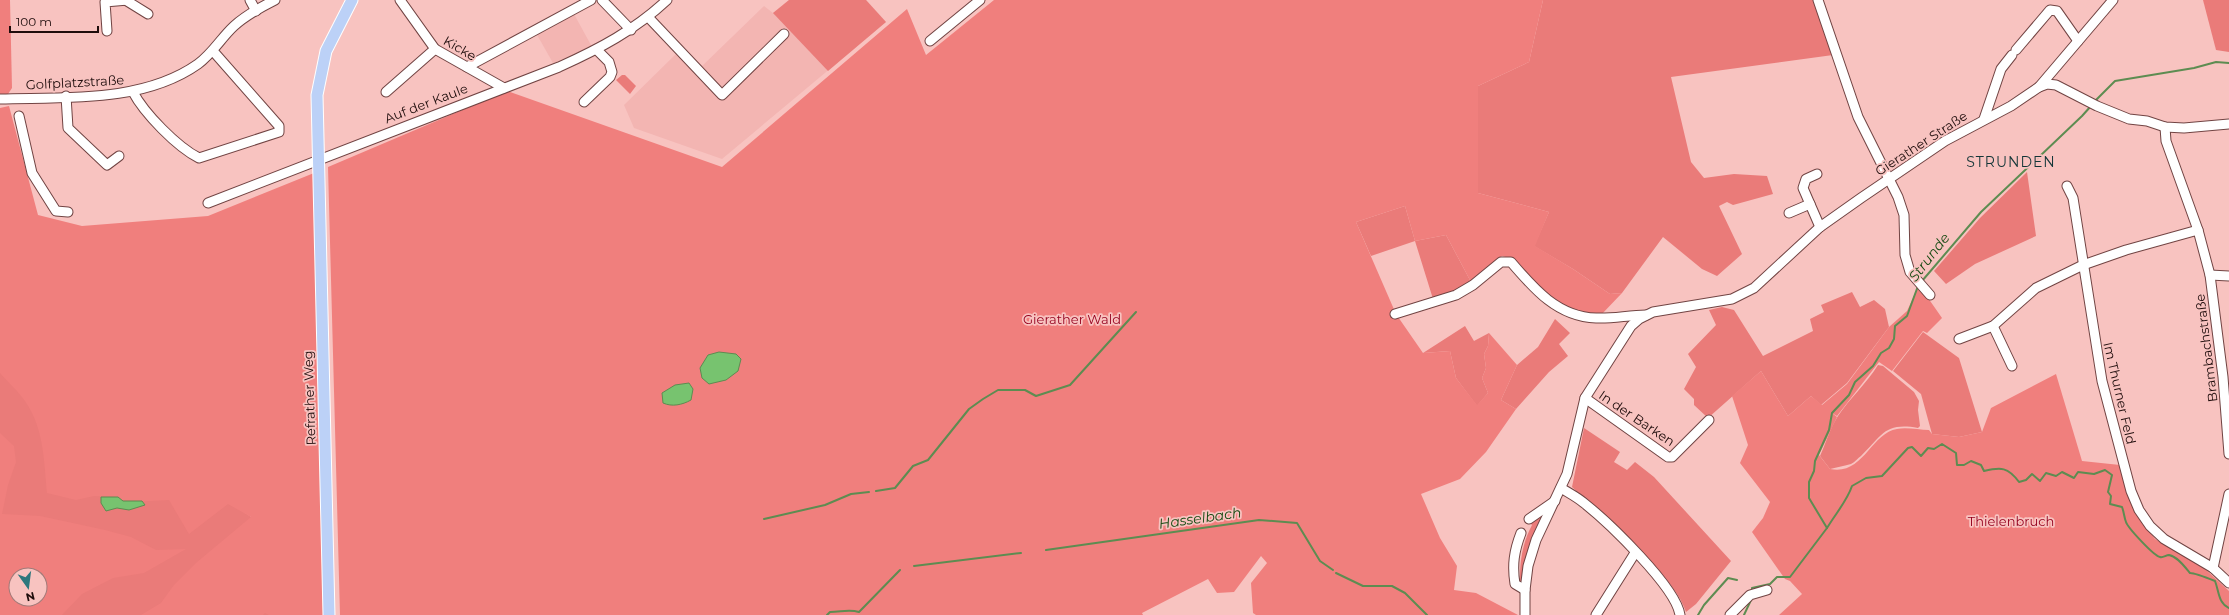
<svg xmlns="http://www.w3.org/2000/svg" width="2229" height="615" font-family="Montserrat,sans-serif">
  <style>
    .built { fill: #f3b5b2 }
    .green { fill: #ea7b79; fill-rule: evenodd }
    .forest { fill: #f07f7d; fill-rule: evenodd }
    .water { fill: #77c36f; stroke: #5d8c51 }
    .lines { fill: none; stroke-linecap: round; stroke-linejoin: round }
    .stream { stroke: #5d8c51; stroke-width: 2 }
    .minor-casing { stroke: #714443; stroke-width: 11 }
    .major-casing { stroke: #fff; stroke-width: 13 }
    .minor { stroke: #fff; stroke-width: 9 }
    .major { stroke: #bcd1f7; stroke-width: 11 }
    .labels { text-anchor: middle; stroke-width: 3.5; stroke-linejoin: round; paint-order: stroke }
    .street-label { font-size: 13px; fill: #1f0d0c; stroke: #f8c3c0 }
    .park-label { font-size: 13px; fill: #94011e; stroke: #f8c3c0 }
    .neighbourhood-label { font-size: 14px; letter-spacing: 1px; fill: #123537; stroke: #f8c3c0 }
    .water-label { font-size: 14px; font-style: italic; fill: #164a12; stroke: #f8c3c0 }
  </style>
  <rect width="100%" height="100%" fill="#f8c3c0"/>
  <g class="built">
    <path d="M789,0H866L886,22L722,159L634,128L624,105L676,54L722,98L790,32L787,29L727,87L721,88L700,68L764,6L773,13Z"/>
    <path d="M574,14L592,47L553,63L536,33Z"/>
  </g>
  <g class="green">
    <path d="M789,0H866L886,22L828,71L773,13Z"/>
    <path d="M1543,0H1813L1833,55L1671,77L1691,162L1704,178L1734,174L1767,176L1773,194L1733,205L1727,202L1719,206L1742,254L1717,276L1702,269L1663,237L1622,293L1610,294L1573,269L1534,246L1549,212L1478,193V86L1529,62Z"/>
    <path d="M2203,0H2229V52L2216,50Z"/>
    <path d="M622,75H625L636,86L630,94L616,80Z"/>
    <path d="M2027,172L2036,236L1975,264L1946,284L1934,271L1980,218Z"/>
    <path d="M1405,206L1415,241L1446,235L1471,282L1455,291L1433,299L1415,241L1371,256L1356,222Z"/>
    <path d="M1852,292L1860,307L1874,300L1885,309L1889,327L1847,383L1821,405L1811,396L1788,416L1761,371L1708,418L1694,405V399L1684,389L1696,367L1688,354L1716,325L1709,310L1722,307L1734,310L1763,356L1813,331L1810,319L1824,312L1821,305Z"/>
    <path d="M1555,319L1570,333L1559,344L1568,356L1549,372L1516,409L1501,400L1517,365L1538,347Z"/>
    <path d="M1465,326L1474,341L1489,333L1488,346L1484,354L1486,368L1482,378L1488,393L1477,406L1456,378L1450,351L1423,353Z"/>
    <path d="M1923,332L1959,358L1982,432L1959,437L1932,434L1921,394L1893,371Z"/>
    <path d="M0,351L321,563L322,615H0ZM16,575H40V599H16Z"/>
    <path d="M1878,365L1883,366L1914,392L1919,401L1918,410L1920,426L1918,428C1884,422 1882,436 1861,456C1858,458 1855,462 1851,464C1845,466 1837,467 1830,469L1820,456C1826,443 1830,428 1838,416C1850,398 1866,384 1878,365Z"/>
    <path d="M1584,428L1620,452L1614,462L1627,470L1635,462L1654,477L1731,561L1696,604L1686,612C1674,574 1602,516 1572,487Z"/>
    <path d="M1543,513L1528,550L1521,584L1516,580L1520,578C1520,559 1523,542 1532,525L1530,523Z"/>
  </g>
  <g class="forest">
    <path d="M0,0H10L12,88L8,94H0Z"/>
    <path d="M994,0H1543L1529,62L1478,86V193L1549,212L1535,246L1573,269L1610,294L1622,293L1601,315L1578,314L1544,293L1513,259L1502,256L1471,282L1446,235L1415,241L1405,206L1356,222L1396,314L1423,353L1450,351L1456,378L1477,405L1488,393L1482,378L1486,368L1484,354L1488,346L1489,333L1517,365L1501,400L1516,409L1486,452L1460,479L1421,494L1440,538L1457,566L1454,590L1476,593L1518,615H1256L1253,613L1251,583L1267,563L1261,556L1234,592L1217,593L1208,579L1142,613L1143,615H340L328,167L507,91L722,167L907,9L926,55Z"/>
    <path d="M9,106L38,215L82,226L208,216L314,173L323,615H269L265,613L263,615H141L161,603L174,585L196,563L251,517L228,504L189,534L169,500L131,502L123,501L118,497L94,496L76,500L47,493C44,461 44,428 25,401C18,391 8,382 0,373V108Z"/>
    <path d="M1919,285L1942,318L1927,333L1923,331L1892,371L1879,362L1837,416L1832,413L1837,417L1819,455L1830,469C1863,476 1871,433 1897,429C1907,427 1919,430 1929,430L1932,434L1959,437L1982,432L1991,408L2056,374L2082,461L2120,465L2145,526L2155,539L2203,567L2229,591V615H1779L1802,594L1790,581L1785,579L1752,532L1763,518L1770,502L1740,463L1748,445L1732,396L1761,371L1788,416L1811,396L1822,405L1847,384L1889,327L1907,311Z"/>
    <path d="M0,433L14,446L16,462L8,485L2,514L40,516L105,530L131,537L156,550L186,549L144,573L113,578L82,594L62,615H0ZM16,575H40V599H16Z"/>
  </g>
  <g class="water">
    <path d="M719,352L736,354L741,359L738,371L726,380L709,384L702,378L700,368L708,355Z"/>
    <path d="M689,383L693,389L691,400C682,405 672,407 663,403L662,393L675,385Z"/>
    <path d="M101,497H118L123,501H142L145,505L129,510L117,508L106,511L101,503Z"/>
  </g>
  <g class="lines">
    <g class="stream">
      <path d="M2095,101L2115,81L2194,68L2216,62L2229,63"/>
      <path d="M1922,281L1981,212L2082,116L2091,106"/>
      <path d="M876,491L895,488L913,466L928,460L969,409L983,399L998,390H1025L1036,396L1070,385L1136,312"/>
      <path d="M764,519L825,505L851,494L869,492"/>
      <path d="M1827,528C1836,513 1847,501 1852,486L1866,478L1882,476L1908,448L1912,447L1921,456L1928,448L1934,449L1942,444L1956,453L1957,465H1964L1971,461L1981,465L1984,471C2001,467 2008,467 2019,482L2026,480L2032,474L2040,481L2046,473L2056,476L2062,472L2074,478L2078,472L2094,474L2105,470L2112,475L2108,492L2111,496L2110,504L2122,507C2124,512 2124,517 2126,522C2128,528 2154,556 2160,557C2163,558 2166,555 2169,555C2178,557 2185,567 2190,573C2195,573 2210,579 2215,581C2219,591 2218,603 2229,608"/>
      <path d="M1046,550L1259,520L1297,523L1320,561L1333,570"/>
      <path d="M914,566L1021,553"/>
      <path d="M1336,573L1363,586H1392L1405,593L1427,615"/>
      <path d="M1752,592V588L1770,584L1777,577H1790L1827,528L1809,498V482L1814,471L1815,461L1829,430L1832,413L1849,395L1855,382L1873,366L1881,353L1889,348L1894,339L1895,326L1907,316L1918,286"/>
      <path d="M827,615L830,612C841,612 849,609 859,612L900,570"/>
      <path d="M1698,615L1704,605L1728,578L1737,580"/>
      <path d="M1744,615L1751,600"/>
    </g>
    <defs>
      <g id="minor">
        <path d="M250,0L256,11"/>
        <path d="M400,0L435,49L504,88"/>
        <path d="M602,0L631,30"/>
        <path d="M1818,0L1858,117L1898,197L1904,215L1905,255L1910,272L1930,295"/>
        <path d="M127,1L148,14"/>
        <path d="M649,18L722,95L784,34"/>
        <path d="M107,31L105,2L128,0"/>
        <path d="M930,41L980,0"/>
        <path d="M2016,50L2050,10L2057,11L2078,41"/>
        <path d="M467,67L591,0"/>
        <path d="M2039,87L2047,84L2056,85L2097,106L2129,119L2147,121L2165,127L2184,128L2229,124"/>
        <path d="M133,92C144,113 177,147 199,158L279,132V126L213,51"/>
        <path d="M386,92L435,49"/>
        <path d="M66,96L68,128L107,165L119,156"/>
        <path d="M0,99C65,97 143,103 198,64C213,53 221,38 234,26C245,16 261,7 275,0"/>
        <path d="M584,102L610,77L612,72L609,62L597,50"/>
        <path d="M19,116L32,173L56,211L68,212"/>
        <path d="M1984,119L2001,69L2012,55"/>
        <path d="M2165,127L2166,141L2198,230L2210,275L2223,377L2229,454"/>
        <path d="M1817,174L1806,179L1803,188L1820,227"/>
        <path d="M2067,186L2073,198L2102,381L2131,491L2139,510L2150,526L2164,539L2213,568L2229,583"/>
        <path d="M208,203L559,67C599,49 635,30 667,0"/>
        <path d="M1789,213L1810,204"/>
        <path d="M2210,275L2229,276"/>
        <path d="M1395,314L1456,295L1473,285L1501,262H1511C1534,289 1558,317 1596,318C1612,319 1629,315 1646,315"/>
        <path d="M1993,326L2012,366"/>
        <path d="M1959,339L1993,326L2036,288L2083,265L2126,250L2198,230"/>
        <path d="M1585,398L1668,457H1672L1709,420"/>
        <path d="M1561,488C1569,493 1577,497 1584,503C1608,522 1676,587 1680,615"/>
        <path d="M1529,519L1555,501"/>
        <path d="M1521,533C1514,551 1512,565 1515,584L1525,590"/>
        <path d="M2213,568L2229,494"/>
        <path d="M1525,615V590L1528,566L1536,540L1567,474L1585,398L1631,326L1639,319L1653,312L1732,299L1754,288L1820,227L1861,198L1945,141L2011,106L2039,87L2113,0"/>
        <path d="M1596,615L1635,553"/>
        <path d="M1730,615L1750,595L1767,590"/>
      </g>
      <path id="major" d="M329,615L317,95L326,51L352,0"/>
    </defs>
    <use href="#minor" class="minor-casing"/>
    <use href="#major" class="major-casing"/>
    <use href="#minor" class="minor"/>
    <use href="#major" class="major"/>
  </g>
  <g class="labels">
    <g class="street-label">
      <text transform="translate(460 48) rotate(30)" y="5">Kicke</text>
      <text transform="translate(75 82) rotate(-3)" y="5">Golfplatzstraße</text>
      <text transform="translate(426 103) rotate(-21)" y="5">Auf der Kaule</text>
      <text transform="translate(1921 143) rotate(-33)" y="5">Gierather Straße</text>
      <text transform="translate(2206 348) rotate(-97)" y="5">Brambachstraße</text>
      <text transform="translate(2120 393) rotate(77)" y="5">Im Thurner Feld</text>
      <text transform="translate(309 398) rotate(-92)" y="5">Refrather Weg</text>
      <text transform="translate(1637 418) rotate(34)" y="5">In der Barken</text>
    </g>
    <g class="park-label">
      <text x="1072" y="324">Gierather Wald</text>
      <text x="2011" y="526">Thielenbruch</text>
    </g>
    <g class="neighbourhood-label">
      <text x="2011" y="167">STRUNDEN</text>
    </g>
    <g class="water-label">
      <text transform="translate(1929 257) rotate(-52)" y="5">Strunde</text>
      <text transform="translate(1200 518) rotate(-8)" y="5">Hasselbach</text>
    </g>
  </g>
  <g transform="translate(28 587) rotate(166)"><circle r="19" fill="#f8c3c0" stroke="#a17a78"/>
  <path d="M0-3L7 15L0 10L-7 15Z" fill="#2e777d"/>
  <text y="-6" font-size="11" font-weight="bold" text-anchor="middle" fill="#1f0d0c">N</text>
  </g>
  <path d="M10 26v6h88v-6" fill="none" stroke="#1f0d0c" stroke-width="2"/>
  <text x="16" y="26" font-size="12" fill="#1f0d0c" stroke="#f8c3c0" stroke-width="3" paint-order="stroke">100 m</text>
</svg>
